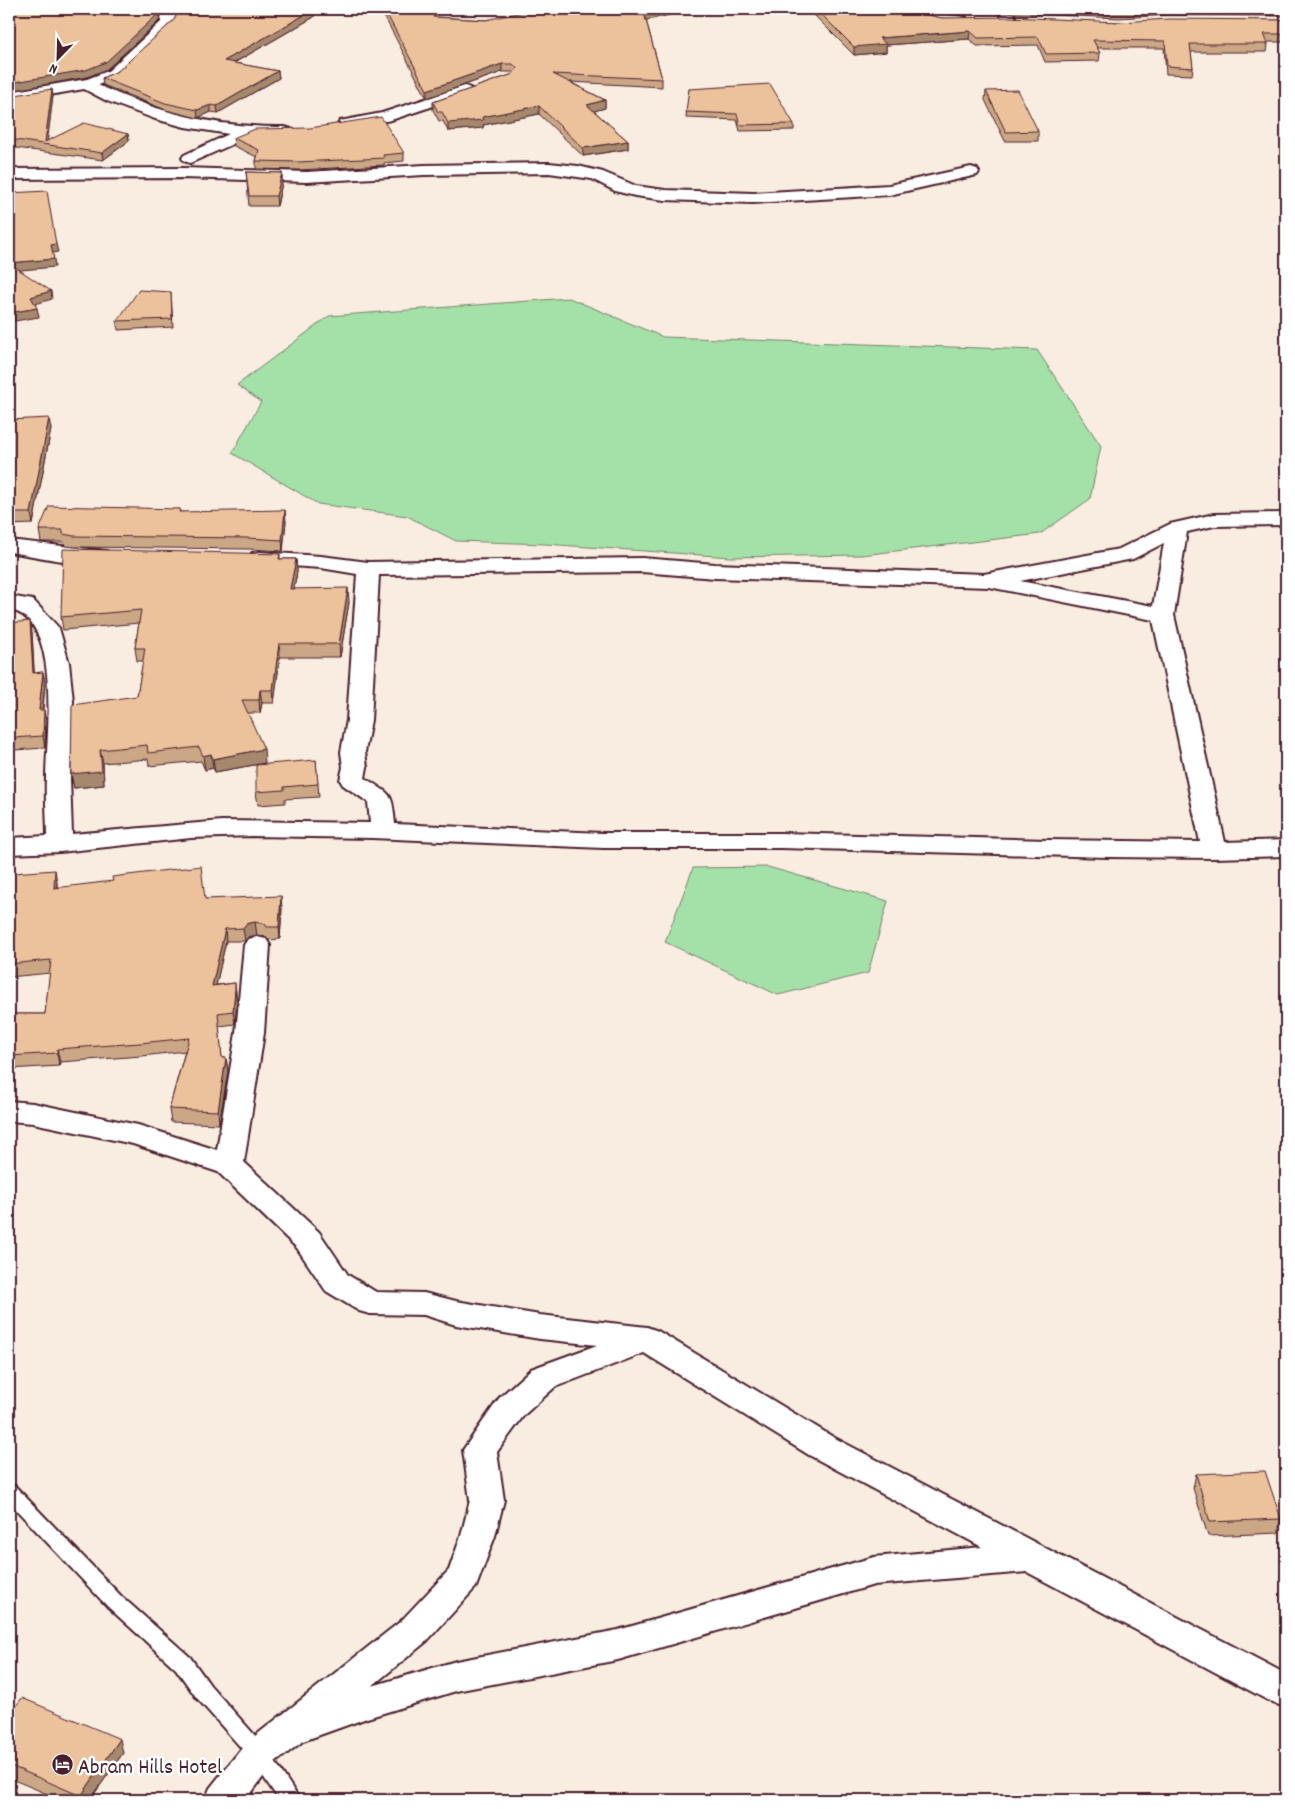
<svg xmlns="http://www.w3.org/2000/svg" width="1295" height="1809" font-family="Dekko,sans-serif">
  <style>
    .green { fill: #a4e1a8; stroke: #77806a }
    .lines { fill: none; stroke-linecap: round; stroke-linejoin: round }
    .service-casing { stroke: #4a1f2b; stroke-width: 4 }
    .minor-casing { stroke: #4a1f2b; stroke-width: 4 }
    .service { fill: #fff; fill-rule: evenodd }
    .minor { fill: #fff; fill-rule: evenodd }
    .wall { fill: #cba786; stroke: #4a1f2b }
    .shaded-wall { fill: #a5886d; stroke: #4a1f2b }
    .building { fill: #ecc29c; stroke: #4a1f2b }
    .labels { text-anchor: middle; stroke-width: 5; stroke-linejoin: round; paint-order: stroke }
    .near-poi-label { font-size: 22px; fill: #4a1f2b; stroke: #fff; text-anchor: start }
  </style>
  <rect width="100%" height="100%" fill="#f9ede1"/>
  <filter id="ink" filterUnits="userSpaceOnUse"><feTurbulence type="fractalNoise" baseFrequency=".02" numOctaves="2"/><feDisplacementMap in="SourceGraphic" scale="10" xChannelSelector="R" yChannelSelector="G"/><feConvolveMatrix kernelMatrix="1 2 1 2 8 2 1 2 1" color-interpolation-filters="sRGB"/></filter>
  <g filter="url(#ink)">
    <g class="green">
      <path d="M569,298L663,337L1037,350L1101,446L1090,499L1040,534L862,555L730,557L545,544L456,541L407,516L318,504L232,453L261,402L237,385L329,316Z"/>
      <path d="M768,867L888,901L868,973L778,995L665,942L693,868Z"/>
    </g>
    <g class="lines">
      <defs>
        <path id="service" d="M9,1484L15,1486L121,1596L190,1657L210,1685L266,1748L300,1800H279L252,1760L196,1697L176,1669L107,1606L9,1502Z"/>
        <g id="minor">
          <path d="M162,9H176L175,23L173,26L118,77L98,85C158,113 219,128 285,127L291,129L293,132L291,135L251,136L190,163L184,161L182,158L184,155L229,134L185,127L155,119L107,101L84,89L9,102V92L87,79L108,71L161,22Z"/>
          <path d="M911,9H928L940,14L966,17L968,20L966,23C950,27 922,23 911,9Z"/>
          <path d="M998,9H1012L1016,19L1014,22H1004Z"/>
          <path d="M465,86L470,88L473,91L470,94L391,120L346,129L340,127L338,124L340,121L382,113Z"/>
          <path d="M549,163L578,166L603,172L636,186L665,190L753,193L889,185L971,167L977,169L979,172L977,175L889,195L753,203L665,200L635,196L615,191L592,179L549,173L424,175L306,182L183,178L9,179V169L183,168L306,172L424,165Z"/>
          <path d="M1286,513V525L1214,526L1187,532L1174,615L1225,842L1286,840V856L1214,858L1108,857L781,848H603L372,838L252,836L191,838L60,852L9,854V838L47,836C47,817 45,797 46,778C46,739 63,617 9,610V596L33,600L59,628L69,663L73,701L70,778L72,834L222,821L370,823L368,802L343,785L340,780L343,767L341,752L347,720L357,574L321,568L260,564L252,563L249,558L252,553L260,552L321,556L368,562L642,558L715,564L984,574L1119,549L1170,524L1214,514ZM1164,543L1153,606L1020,581L1133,559ZM642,572L715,578L989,587L1153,620L1200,842L1048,840L781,833H603L395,824C392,791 392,796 365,778L367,767L365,752L371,720L379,575Z"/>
          <path d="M9,540L107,551L110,556L107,561C79,567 37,556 9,552Z"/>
          <path d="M257,937L266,939L270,945L264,1033L244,1162L319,1232L348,1275L376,1292L424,1293L456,1301L540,1315L647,1327L658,1331L833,1437L1286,1674V1707L1273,1703L1027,1572L874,1585L618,1660L456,1691L367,1718L303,1741L272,1765L246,1800H205L210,1788L246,1743L401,1621L449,1570L461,1536L470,1500L463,1450L500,1397L531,1369L597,1345L540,1339L456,1325L424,1315L370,1314L359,1311L326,1291L297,1248L218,1172L133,1144L33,1123L9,1121V1101L33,1103L138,1125L217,1150L236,1033L244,945L248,939ZM644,1353L809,1455L982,1547L874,1557L618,1630L456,1661L372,1686L427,1641L476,1587L495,1536L504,1500L497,1452L524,1415L555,1387Z"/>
        </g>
      </defs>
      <use href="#service" class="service-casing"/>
      <use href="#minor" class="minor-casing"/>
      <use href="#service" class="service"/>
      <use href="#minor" class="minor"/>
    </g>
    <g class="wall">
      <path d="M384,9L437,17L486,20L694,9L646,20L662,79V87L570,82L605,100V108L594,111L628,141V149L583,156L539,114L483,125V128L448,131L443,121H439L433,110V102L513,74L514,73L513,72H502L427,98L384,16Z"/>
      <path d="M808,9H918L924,14L942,18L1120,22L1286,20V42H1267L1268,44L1267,52H1191L1193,68L1192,75L1166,74L1164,48H1097L1100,53L1099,61L1045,62L1038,45L977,46L969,39L886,45V52L854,55Z"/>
      <path d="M930,9H1286V16L1168,15L1119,18L1009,13L941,14Z"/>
      <path d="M313,10L314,17L234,63L278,71L279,78L218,113L211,112L198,118L166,110L103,85L102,78L118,71L174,20L176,16Z"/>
      <path d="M689,89L794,124V130L740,131L737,120L686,118Z"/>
      <path d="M986,91L1038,131V141H1005L985,100Z"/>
      <path d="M9,96H53L47,141L128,134L129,141L103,160L9,147Z"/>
      <path d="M233,138L404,153V161L384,163V165L299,170L256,169V161L257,157L234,146Z"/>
      <path d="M246,172L282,173V183L277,206H249Z"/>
      <path d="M171,292L173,327L118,330L117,321Z"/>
      <path d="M9,420L51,429L33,524L9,525Z"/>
      <path d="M180,509V512L286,521L283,551L249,549L76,547L65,546L64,542H41L39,530Z"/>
      <path d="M280,554V559H296L297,572L294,589L349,602L340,657H280L274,703H262L260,713H248L265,763L215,772L213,768L205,770L201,761L149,766L148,759L103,763L104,785L74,788L71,774L137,696L143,661H137L135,648L139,623L63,630L61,617Z"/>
      <path d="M9,623L32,632L34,673L43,672L45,684L43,710L46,722L45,748L14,750L9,772Z"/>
      <path d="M316,760L319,797L285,799V803L258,805L256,792Z"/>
      <path d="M57,882V887L205,899L282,908L280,939L269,940L266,937L257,935L248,937L245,941H226L216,985L235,983L237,1002L235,1024L219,1026L222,1058H226L228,1071L219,1124L171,1122L169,1109L185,1051L142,1056L60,1062L59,1066L9,1069V1014H45L50,973L9,977V888Z"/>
      <path d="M1196,1474L1281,1519L1278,1533L1208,1536L1193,1488Z"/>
      <path d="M9,1715L123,1753L90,1800H62L9,1778Z"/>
    </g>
    <g class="shaded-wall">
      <path d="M159,9H161L159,21L107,69L87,77L9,91V83Z"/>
      <path d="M663,9H694L644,21V13Z"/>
      <path d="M313,10L314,17L225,68L224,61Z"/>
      <path d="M970,31L969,39L886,45V52L854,55V47L879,38Z"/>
      <path d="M502,64V72L427,98V90Z"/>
      <path d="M278,71L279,78L218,113L217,106Z"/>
      <path d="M52,89L53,96L47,145L45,142Z"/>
      <path d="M605,100V108L587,113V105Z"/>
      <path d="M211,105V112L198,118L197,110Z"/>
      <path d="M539,106V114L483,125V128L448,131V123Z"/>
      <path d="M128,134L129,141L103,160L102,153Z"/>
      <path d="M628,141V149L583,156V148Z"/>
      <path d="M282,173V183L277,206L276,196Z"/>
      <path d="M56,244L58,252L52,253L51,245Z"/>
      <path d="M54,259L55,267L10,271L9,263Z"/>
      <path d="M51,291L52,299L32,305L31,297Z"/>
      <path d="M37,308L39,317L9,322V313Z"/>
      <path d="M49,418L51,429L33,524L31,513Z"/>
      <path d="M285,510L286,521L283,551L282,540Z"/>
      <path d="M296,559L297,572L291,602L290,589Z"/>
      <path d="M348,588L349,602L340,657L339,644Z"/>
      <path d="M30,621L32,632L35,685L33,673Z"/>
      <path d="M279,644L280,657L274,703L273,690Z"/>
      <path d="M43,672L45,684L41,722L39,710Z"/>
      <path d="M260,690L262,703L260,713L259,700Z"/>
      <path d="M44,710L46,722L45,748L43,736Z"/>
      <path d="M12,738L14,750L9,772V751Z"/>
      <path d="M264,749L265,763L215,772L213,759Z"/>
      <path d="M100,750L103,763L104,785L74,788L71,774Z"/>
      <path d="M211,754L213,768L205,770L203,756Z"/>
      <path d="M55,870L57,882L56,900L54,888Z"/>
      <path d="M281,896L282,908L280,939L279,927Z"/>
      <path d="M255,922L257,935L248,937L245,941L243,928L246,924Z"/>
      <path d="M225,929L226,941L213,999L212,986Z"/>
      <path d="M235,989L237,1002L235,1024L233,1011Z"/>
      <path d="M57,1049L60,1062L59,1066L57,1053Z"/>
      <path d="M226,1058L228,1071L219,1124L218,1111Z"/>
      <path d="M120,1739L123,1753L90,1800H82L81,1796Z"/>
    </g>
    <g class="building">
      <path d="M9,9H159L158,14L106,62L86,70L9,83Z"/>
      <path d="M177,9H307L313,10L224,61L278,71L217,106L211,105L197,110L165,103L102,78L118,71L174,20L176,16Z"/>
      <path d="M384,9L437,12L433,17L486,20L535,9H663L644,13L662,79L553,74L605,100L587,105L628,141L583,148L539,106L482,117L483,120L448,123L442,112H438L433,102L513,74L517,68L513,64H502L427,90Z"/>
      <path d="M816,9H918L924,14L942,18L1010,17L1120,22L1169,19L1286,20V34H1264L1268,44H1190L1193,68L1167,66L1165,41L1093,40L1100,53L1046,54L1038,37L978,38L970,31L879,38L886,44L854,47Z"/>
      <path d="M1079,9H1150L1120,11Z"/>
      <path d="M770,84L794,124L740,125L737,114L686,112L689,89Z"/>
      <path d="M52,89L45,142L84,123L128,134L102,153L9,139V96Z"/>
      <path d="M1018,90L1038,131L1006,132L986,91Z"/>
      <path d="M381,117L404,153L383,155L384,158L298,162L256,161L259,150L233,138L255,129L310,128Z"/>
      <path d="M246,172L282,173L276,196H249Z"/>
      <path d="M47,191L56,244L51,245L54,259L9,263L51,291L31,297L37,308L9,313V193Z"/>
      <path d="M139,290L171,292L172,319L117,321Z"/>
      <path d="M49,418L31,513H9V420Z"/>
      <path d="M49,506L180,509L179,512L285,510L282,540L248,538L74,536L63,534V530H39Z"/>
      <path d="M63,549L280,554L279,559H296L290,589L348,588L339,644H279L273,690H260L259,700H242L264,749L213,759L211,754L203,756L199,747L148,753L147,745L100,750L102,771L71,774L72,705L137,696L145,648H135L141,610L61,617Z"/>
      <path d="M30,621L33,673L43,672L39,710H44L43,736L12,738L9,751V623Z"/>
      <path d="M316,760L318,784L284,787V790L256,792V765Z"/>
      <path d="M201,866L205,899L281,896L279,927H267L265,924L255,922L246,924L243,928L225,929L212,986L235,983V989L233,1011L218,1013L222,1058H226L218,1111L169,1109L189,1038L140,1043L57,1049V1053L9,1056V1014H45L51,960L9,964V888H11L12,873L55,870L54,888L113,881L112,877Z"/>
      <path d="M1265,1471L1281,1519L1210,1522L1196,1474Z"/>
      <path d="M22,1698L120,1739L81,1796L9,1765V1715Z"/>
    </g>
  </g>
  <defs>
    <symbol id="hotel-disc" viewBox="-11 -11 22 22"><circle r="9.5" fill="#4a1f2b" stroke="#fff"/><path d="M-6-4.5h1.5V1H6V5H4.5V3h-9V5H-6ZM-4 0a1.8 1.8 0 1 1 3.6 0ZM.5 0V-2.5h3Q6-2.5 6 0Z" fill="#fff"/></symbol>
  </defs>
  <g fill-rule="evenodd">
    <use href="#hotel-disc" x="50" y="1752" width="25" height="25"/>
  </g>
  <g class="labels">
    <g class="near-poi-label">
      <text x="78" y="1773">Abram Hills Hotel</text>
    </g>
  </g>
  <rect width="1295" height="1809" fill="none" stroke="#fff" stroke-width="30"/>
  <rect x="15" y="15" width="1265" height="1779" fill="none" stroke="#4a1f2b" stroke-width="2" filter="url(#ink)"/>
  <g transform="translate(58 58) rotate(203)" stroke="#ffffff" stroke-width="4" paint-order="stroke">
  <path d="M0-4L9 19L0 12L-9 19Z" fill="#4a1f2b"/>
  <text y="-8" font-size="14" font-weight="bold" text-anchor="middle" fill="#4a1f2b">N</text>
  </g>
</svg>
